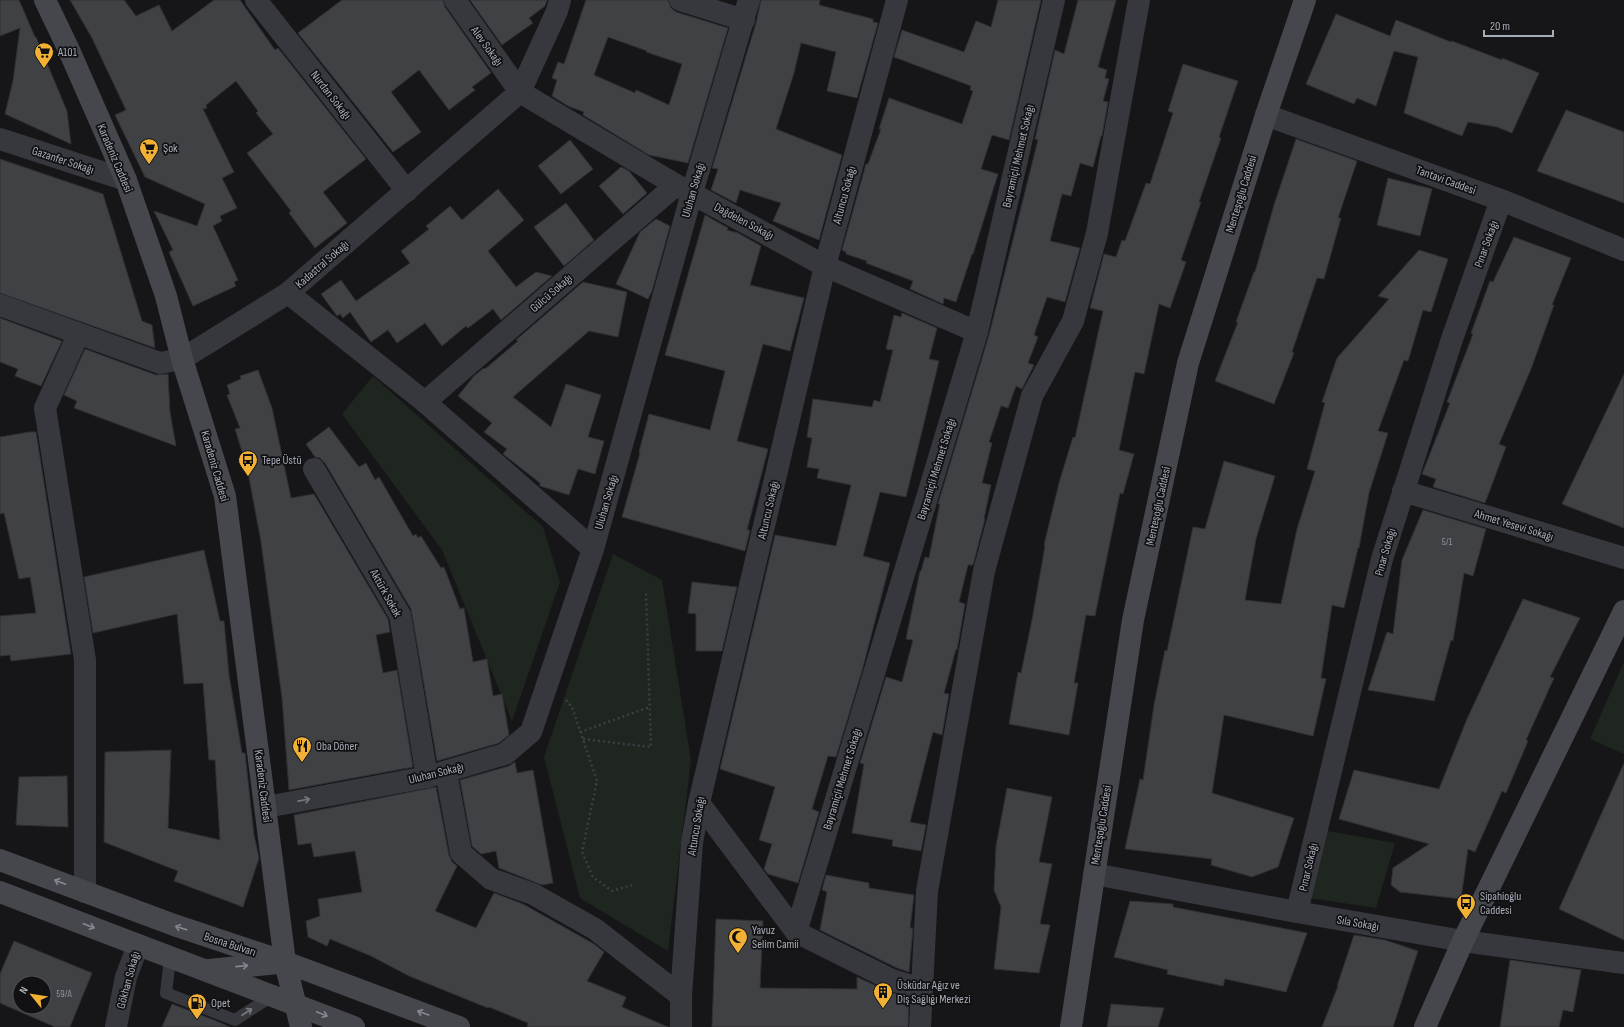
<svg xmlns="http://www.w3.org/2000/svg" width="1624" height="1027" font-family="'Sofia Sans Condensed',sans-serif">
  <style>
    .green { fill: #1e261f }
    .building { fill: #404145; stroke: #303034; fill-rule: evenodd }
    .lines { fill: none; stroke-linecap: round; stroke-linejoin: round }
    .path { stroke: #3d3f44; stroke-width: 2.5; stroke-dasharray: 2 3; stroke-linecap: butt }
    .lane { stroke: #37383d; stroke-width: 12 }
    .street { stroke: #37383d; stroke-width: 22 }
    .secondary { stroke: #45474d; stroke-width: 22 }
    .oneway { stroke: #757881 }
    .oneway2 { stroke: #858993 }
    .labels { text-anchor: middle; stroke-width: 3.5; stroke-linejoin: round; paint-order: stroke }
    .number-label { font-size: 10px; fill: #8e929b }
    .street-label { font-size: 12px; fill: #a8adb8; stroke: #111113 }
    .poi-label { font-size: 12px; fill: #a8adb8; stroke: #111113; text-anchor: start }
  </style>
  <rect width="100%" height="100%" fill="#161618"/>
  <g class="green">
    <path d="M373,376L543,527L560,582L512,721L442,550L342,414Z"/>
    <path d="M613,554L662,580L691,760L668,951L580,898L544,757Z"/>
    <path d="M1624,662V754L1590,739Z"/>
    <path d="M1328,831L1395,843L1376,908L1309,898Z"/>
  </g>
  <g class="building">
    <path d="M0,0H19L35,37H36L67,111L71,144L5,114L13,81L20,28L0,36Z"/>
    <path d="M70,0H124L136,16L159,5L172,31L214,0H240L275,50L278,48L366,159L323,192L347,223L315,248L289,213L291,211L247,153L273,134L256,113L258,111L236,81L206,105L207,108L203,109L234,172L222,178L237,208L220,216L222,221L213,226L238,280L234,282L236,286L193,306L169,252L173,250L154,211L197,226L205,204L145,177L115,115L126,110L92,38Z"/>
    <path d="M342,0H443L445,7L491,73L472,87L475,90L449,110L419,70L391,92L421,132L393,152L298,33Z"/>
    <path d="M470,0H547L545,6L529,18L533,23L502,45Z"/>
    <path d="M586,0H668L671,8L676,12L728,28L688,163L649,155L583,115L584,112L568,106L552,96L557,80L552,78L558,62L564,64ZM608,37L647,51L646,52L682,64L669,105L636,90L635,93L594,75Z"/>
    <path d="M761,0H820L819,5L873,19V22L878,23L857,98L827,91L836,52L801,43L794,73L776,129L842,155L819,240L773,221L781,203L740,190L736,203L711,190L718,169L712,168L756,23Z"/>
    <path d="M998,0H1041L1009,140L992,135L981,169L998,174L973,254H972L956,302L944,298L943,304L910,289L913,281L866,263L867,261L846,254V252L842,250L866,164H868L881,129H879L889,98L962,124L973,91L970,90L971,86L894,57L902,30L964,52L976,21L991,27Z"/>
    <path d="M1078,0H1116L1098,67L1107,70L1105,78L1109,79L1103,101L1108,102L1102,136H1101L1093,167L1080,163L1071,196L1062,194L1050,241L1080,248L1065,302L1047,297L1034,335L1038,337L1028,363L1034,365L1022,389L1016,386L1008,408L1001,406L989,442L992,443L982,483L991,485L984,519H985L973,565H968L959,602L965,604L957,650L956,649L944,693L949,694L942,735L933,732L910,822L926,825L921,851L892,846L893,840L852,833L864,764L860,763L886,677L902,682L913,640L906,639L920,571H921L925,557L929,558L939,508L940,504H938L989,335L1038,140L1035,139L1055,50L1064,54Z"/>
    <path d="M1336,14L1390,36L1396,20L1451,42L1452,41L1502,60V58L1539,73L1512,133L1497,127L1468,122L1462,136L1404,113L1418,57L1394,51L1376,106L1357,98L1354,104L1306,84Z"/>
    <path d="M1183,64L1238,81L1219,137L1221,138L1199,202H1201L1181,260L1186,262L1170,308L1159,304L1144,374L1135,372L1119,450L1134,454L1123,494L1120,493L1095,616L1086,615L1074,683H1078L1069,735L1009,724L1018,672L1021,673L1032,620L1045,546L1044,545L1059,483L1073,437L1075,438L1103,311L1090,308L1104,254L1116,257L1122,240L1125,241L1146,183L1150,184L1173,113L1168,111Z"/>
    <path d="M1566,110L1624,132V203L1537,171Z"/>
    <path d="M1296,139L1357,161L1338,218H1341L1324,279L1317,278L1292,352L1294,353L1274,404L1215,381L1238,322H1236L1254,272H1255L1274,205Z"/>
    <path d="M570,140L593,169L561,194L538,166Z"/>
    <path d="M0,159L103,194L142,321L152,325L155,348L0,293Z"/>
    <path d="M621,167L629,171L647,193L623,214L599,186Z"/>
    <path d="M1388,178L1432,189L1420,236L1377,225Z"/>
    <path d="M498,189L524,220L488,251L516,287L536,272L552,276L501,320L493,309L468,328L466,326L442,346L425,323L397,343L388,330L371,342L350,312L343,318L340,314L337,316L321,294L341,280L356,301L410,263L401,251L429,229L426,226L450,206L462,220Z"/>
    <path d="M566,203L594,240L564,266L534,227Z"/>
    <path d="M705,215L728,228L727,230L738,233L761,246L750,285L804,298L790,351L763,344L737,441L768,449L747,530H750L745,551L622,517L640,453L639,452L649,414L710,430L725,371L665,355Z"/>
    <path d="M656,219L670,226L652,291L648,299L616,284L640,232Z"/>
    <path d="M1514,237L1571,258L1552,305H1554L1531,369L1499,444L1506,447L1485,503L1433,487L1436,479L1422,474L1450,403L1447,402L1473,334L1471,333L1490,281L1493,282Z"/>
    <path d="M1419,250L1448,259L1431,312L1423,310L1408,361L1404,360L1378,431L1388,433L1369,493L1359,548H1358L1344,608L1332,605L1321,678L1326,679L1313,736L1224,715L1212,793L1294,818L1278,867L1252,877L1211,865L1212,859L1125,849L1140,779L1143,780L1154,705L1165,650L1167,651L1193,527L1205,529L1224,461L1275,476L1256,539L1245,600L1281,604L1297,529L1315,471L1307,469L1325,403L1322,402L1337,358L1389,299L1378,296Z"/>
    <path d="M583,282L627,292L618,337L589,331L513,397L551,427L566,384L601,395L588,437L604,441L595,474L578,469L569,495L540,486V483L503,454L507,449L484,432L492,423L458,396L474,376L484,368L485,369L518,341L516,340Z"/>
    <path d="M902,313L937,328L929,359L939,361L906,497L880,492L863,556L890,563L862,671L836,757L828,756L812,809L819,812L798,883L768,874L764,869L772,844L759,840L775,787L720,769L775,535L836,546L851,485L817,478L819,469L807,467L812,438L807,437L813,399L872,407L874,400L880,402L893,350L886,349L894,315L901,317Z"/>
    <path d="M0,318L62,341L41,386L15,376L18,369L0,362Z"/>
    <path d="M85,349L156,375L168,374L170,412L176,446L74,408L77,401L64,395Z"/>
    <path d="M258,370L272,408L291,498L314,494L388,619L390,632L376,635L383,673L397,670L413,767L289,790L282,698L261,542L247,467L235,429L240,428L227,395L230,394L227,385L241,379L240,376Z"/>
    <path d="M1624,374V528L1562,504Z"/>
    <path d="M329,427L359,467L366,463L375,480L379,477L413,536L416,534L418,538L421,536L441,568L444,567L460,609L464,608L473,662L487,659L493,696L502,694L509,735L499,743L437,761L411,609L325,463L320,458L315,457L306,444Z"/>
    <path d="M29,432H36L71,654L11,661L10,655L0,656V616L36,613L30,577L19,579L4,513L0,514V437Z"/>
    <path d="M1423,510L1486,529L1473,576L1464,573L1453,641L1451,640L1434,701L1368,690L1387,632L1393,634L1402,560Z"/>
    <path d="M204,550L220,621H224L229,675L242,753H245L254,835L259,858L243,907L174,881L178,871L104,842L105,752L171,750L168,828L220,840L215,760H209L203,683L184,684L177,614L93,633L84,577Z"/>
    <path d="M692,582L737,587L722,651H696V614L688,613Z"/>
    <path d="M1523,599L1580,618L1550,677L1554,678L1526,740L1528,741L1506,793L1502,791L1475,852L1468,849L1461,899L1400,892L1391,885L1393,868L1429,844L1339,819L1354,770L1439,789L1467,719Z"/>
    <path d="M515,762L517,773L533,770L553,883L542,885L499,868L496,851L481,854L472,846L460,780L509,766Z"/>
    <path d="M1624,763V940L1559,909Z"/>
    <path d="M67,776L68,827L16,825L19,777Z"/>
    <path d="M436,787L449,855L452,862L457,866L435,911L476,928L494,893L523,904L594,944L604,952L587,981L626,997L622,1007L668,1027H527L528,1023L489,1007L488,1008L409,976L371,956L330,939L327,946L308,937L306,921L320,916L318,899L362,892L355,851L314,857L311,843L298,845L294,815Z"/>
    <path d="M1007,788L1052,797L1039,862L1052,864L1040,924L1050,925L1039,973L994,969L1001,907L994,890L996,846Z"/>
    <path d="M826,875L869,883V888L914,895L910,928H913L909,972L897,968L820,930L827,892L822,890Z"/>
    <path d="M1130,901L1173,904V907L1307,933L1286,992L1225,979L1223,986L1167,974L1168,970L1114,957Z"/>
    <path d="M716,919L763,921L760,988L857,989V977L887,991L909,998L908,1027H712Z"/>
    <path d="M1354,935L1385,940L1418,951L1393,1027H1322L1338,986H1337Z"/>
    <path d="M14,941L92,973L70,1027H55L0,1003V974ZM20,983H44V1007H20Z"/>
    <path d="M1510,960L1581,970L1573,1012L1563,1010L1559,1027H1500Z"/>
    <path d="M172,1004L214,1020L230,1027H162Z"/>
    <path d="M1111,1004L1164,1008L1158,1027H1107Z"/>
  </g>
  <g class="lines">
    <g class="path">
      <path d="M566,700L572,707L597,781L582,852L593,877L612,891L632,885"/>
      <path d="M580,732L650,707"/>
      <path d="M583,739L651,747L646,593"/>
    </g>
    <path class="lane" d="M170,958L166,993L235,1020L272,996"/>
    <g class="street">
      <path d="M256,0L407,191"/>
      <path d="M455,0L520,92L676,185L825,266L977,332"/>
      <path d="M680,0L744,20"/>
      <path d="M1266,115L1501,200L1624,250"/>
      <path d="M0,139L126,180"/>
      <path d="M288,293L425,402L593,549"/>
      <path d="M0,305L160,363L182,359L288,293L520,92L557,11L560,0"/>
      <path d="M78,335L45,408L85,660V892"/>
      <path d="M425,402L676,185"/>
      <path d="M314,469L400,615L427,777"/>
      <path d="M1403,491L1624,558"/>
      <path d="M446,772L461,853L491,879L533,894L595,929L681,996"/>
      <path d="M699,803L796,932L892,980L922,989"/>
      <path d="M266,807L427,777L505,754L531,732L593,549L692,193L749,0"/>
      <path d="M1094,874L1297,912L1463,941L1624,963"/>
      <path d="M1297,912L1382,559L1452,339L1501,200"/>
      <path d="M796,932L977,332L1054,0"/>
      <path d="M116,1027L126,977L138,945"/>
      <path d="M681,1027V996L692,843L699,803L825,266L897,0"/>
      <path d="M920,1027L927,891L984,571L1032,396L1073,321L1097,233L1139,0"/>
    </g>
    <g class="secondary">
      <path d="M45,0L68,48L126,180L166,296L182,359L225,496L285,962L301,1027"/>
      <path d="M0,860L174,925L285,962L459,1027"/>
      <path d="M0,892C118,937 236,983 354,1027"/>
      <path d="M209,970L278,963"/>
      <path d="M1071,1027L1133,620L1188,363L1266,115L1305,0"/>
      <path d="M1425,1027L1463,941L1624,611"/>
    </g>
  </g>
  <defs><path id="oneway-shaft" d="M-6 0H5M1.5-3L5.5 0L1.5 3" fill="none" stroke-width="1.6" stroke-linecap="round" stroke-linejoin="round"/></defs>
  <g class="oneway">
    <use href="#oneway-shaft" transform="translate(304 800) rotate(-11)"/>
    <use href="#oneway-shaft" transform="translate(247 1012) rotate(-33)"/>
  </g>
  <g class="oneway2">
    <use href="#oneway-shaft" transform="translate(60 882) rotate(-159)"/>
    <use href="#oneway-shaft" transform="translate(89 926) rotate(21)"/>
    <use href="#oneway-shaft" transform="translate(181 928) rotate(-162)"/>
    <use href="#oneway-shaft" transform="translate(242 966) rotate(-6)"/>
    <use href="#oneway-shaft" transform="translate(423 1013) rotate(-160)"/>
    <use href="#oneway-shaft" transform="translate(322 1014) rotate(22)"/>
  </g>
  <defs>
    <symbol id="supermarket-pin" viewBox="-11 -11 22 30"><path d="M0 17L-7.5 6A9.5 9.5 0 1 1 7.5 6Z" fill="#f2b134" stroke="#111113"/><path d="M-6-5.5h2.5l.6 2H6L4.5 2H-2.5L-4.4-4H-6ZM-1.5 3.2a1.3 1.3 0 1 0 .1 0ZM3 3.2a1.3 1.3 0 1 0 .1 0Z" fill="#111"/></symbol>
    <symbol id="bus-pin" viewBox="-11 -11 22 30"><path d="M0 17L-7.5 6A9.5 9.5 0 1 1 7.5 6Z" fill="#f2b134" stroke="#111113"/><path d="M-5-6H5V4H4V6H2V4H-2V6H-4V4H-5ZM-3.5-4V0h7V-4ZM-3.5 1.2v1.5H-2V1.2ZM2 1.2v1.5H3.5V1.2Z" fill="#111"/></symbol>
    <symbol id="restaurant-pin" viewBox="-11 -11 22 30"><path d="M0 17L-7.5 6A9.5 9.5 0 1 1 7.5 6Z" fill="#f2b134" stroke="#111113"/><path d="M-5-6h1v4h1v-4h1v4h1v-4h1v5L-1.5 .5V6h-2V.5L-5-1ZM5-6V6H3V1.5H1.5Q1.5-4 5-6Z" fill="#111"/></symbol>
    <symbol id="mosque-pin" viewBox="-11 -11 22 30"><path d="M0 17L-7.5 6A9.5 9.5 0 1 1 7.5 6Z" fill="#f2b134" stroke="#111113"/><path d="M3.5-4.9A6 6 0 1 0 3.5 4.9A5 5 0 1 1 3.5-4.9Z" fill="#111"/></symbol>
    <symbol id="building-pin" viewBox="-11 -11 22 30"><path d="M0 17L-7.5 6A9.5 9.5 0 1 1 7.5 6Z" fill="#f2b134" stroke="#111113"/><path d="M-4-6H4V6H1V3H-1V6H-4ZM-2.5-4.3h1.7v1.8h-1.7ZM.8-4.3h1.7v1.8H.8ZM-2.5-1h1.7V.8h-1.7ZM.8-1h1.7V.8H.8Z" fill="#111"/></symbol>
    <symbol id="fuel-pin" viewBox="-11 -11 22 30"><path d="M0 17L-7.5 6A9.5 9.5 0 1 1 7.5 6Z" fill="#f2b134" stroke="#111113"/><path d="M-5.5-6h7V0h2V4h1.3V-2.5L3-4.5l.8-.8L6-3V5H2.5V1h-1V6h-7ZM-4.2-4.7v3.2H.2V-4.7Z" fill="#111"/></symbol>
  </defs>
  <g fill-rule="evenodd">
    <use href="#supermarket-pin" x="33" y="41" width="22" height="30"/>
    <use href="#supermarket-pin" x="138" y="137" width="22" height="30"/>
    <use href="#bus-pin" x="237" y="449" width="22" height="30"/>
    <use href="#restaurant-pin" x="291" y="735" width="22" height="30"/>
    <use href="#bus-pin" x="1455" y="892" width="22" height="30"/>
    <use href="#mosque-pin" x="727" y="926" width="22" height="30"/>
    <use href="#building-pin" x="872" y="981" width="22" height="30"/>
    <use href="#fuel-pin" x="186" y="992" width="22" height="30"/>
  </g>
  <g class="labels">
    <g class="number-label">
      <text x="1447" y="545">5/1</text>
      <text x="64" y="997">59/A</text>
    </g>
    <g class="street-label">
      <text transform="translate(487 46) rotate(54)" y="4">Alev Sokağı</text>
      <text transform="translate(331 95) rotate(52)" y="4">Nurdan Sokağı</text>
      <text transform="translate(1018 156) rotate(-77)" y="4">Bayramiçli Mehmet Sokağı</text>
      <text transform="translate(115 158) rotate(67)" y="4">Karadeniz Caddesi</text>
      <text transform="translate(63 160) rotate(18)" y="4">Gazanfer Sokağı</text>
      <text transform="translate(1446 180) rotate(20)" y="4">Tantavi Caddesi</text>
      <text transform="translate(693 190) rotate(-74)" y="4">Uluhan Sokağı</text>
      <text transform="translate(1241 194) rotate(-73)" y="4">Menteşoğlu Caddesi</text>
      <text transform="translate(844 195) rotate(-75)" y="4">Altuncu Sokağı</text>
      <text transform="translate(744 221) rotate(28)" y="4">Dağdelen Sokağı</text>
      <text transform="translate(1486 244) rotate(-70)" y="4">Pınar Sokağı</text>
      <text transform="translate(322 264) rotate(-41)" y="4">Kadastral Sokağı</text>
      <text transform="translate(551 293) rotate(-41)" y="4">Gülcü Sokağı</text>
      <text transform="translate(215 466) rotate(74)" y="4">Karadeniz Caddesi</text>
      <text transform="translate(936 469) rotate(-73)" y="4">Bayramiçli Mehmet Sokağı</text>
      <text transform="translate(606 502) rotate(-74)" y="4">Uluhan Sokağı</text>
      <text transform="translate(1158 506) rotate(-78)" y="4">Menteşoğlu Caddesi</text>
      <text transform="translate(768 510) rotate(-77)" y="4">Altuncu Sokağı</text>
      <text transform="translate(1514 525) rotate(17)" y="4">Ahmet Yesevi Sokağı</text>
      <text transform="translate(1385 552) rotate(-74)" y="4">Pınar Sokağı</text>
      <text transform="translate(386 593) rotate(61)" y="4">Aktürk Sokak</text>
      <text transform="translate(436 773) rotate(-14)" y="4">Uluhan Sokağı</text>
      <text transform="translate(842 779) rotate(-73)" y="4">Bayramiçli Mehmet Sokağı</text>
      <text transform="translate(263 786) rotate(83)" y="4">Karadeniz Caddesi</text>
      <text transform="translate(1101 825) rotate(-81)" y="4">Menteşoğlu Caddesi</text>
      <text transform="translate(696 826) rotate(-81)" y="4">Altuncu Sokağı</text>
      <text transform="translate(1308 867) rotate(-77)" y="4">Pınar Sokağı</text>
      <text transform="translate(1358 923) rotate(10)" y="4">Sıla Sokağı</text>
      <text transform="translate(230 944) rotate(18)" y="4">Bosna Bulvarı</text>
      <text transform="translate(128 980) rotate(-75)" y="4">Gökhan Sokağı</text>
    </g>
    <g class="poi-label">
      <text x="58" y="56">A101</text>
      <text x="163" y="152">Şok</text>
      <text x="262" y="464">Tepe Üstü</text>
      <text x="316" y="750">Oba Döner</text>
      <text x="1480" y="900">Sipahioğlu<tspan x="1480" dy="14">Caddesi</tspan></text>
      <text x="752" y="934">Yavuz<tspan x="752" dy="14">Selim Camii</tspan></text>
      <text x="897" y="989">Üsküdar Ağız ve<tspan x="897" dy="14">Diş Sağlığı Merkezi</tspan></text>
      <text x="211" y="1007">Opet</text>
    </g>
  </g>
  <g transform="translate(32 995) rotate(300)"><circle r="19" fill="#111113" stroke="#4d4f55"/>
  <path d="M0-3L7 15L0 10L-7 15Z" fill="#f2b134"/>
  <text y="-6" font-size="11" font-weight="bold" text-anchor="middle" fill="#a8adb8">N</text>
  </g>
  <path d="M1484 30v6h69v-6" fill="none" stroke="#a8adb8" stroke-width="2"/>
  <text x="1490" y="30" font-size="12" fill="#a8adb8" stroke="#111113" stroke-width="3" paint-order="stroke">20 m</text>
</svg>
